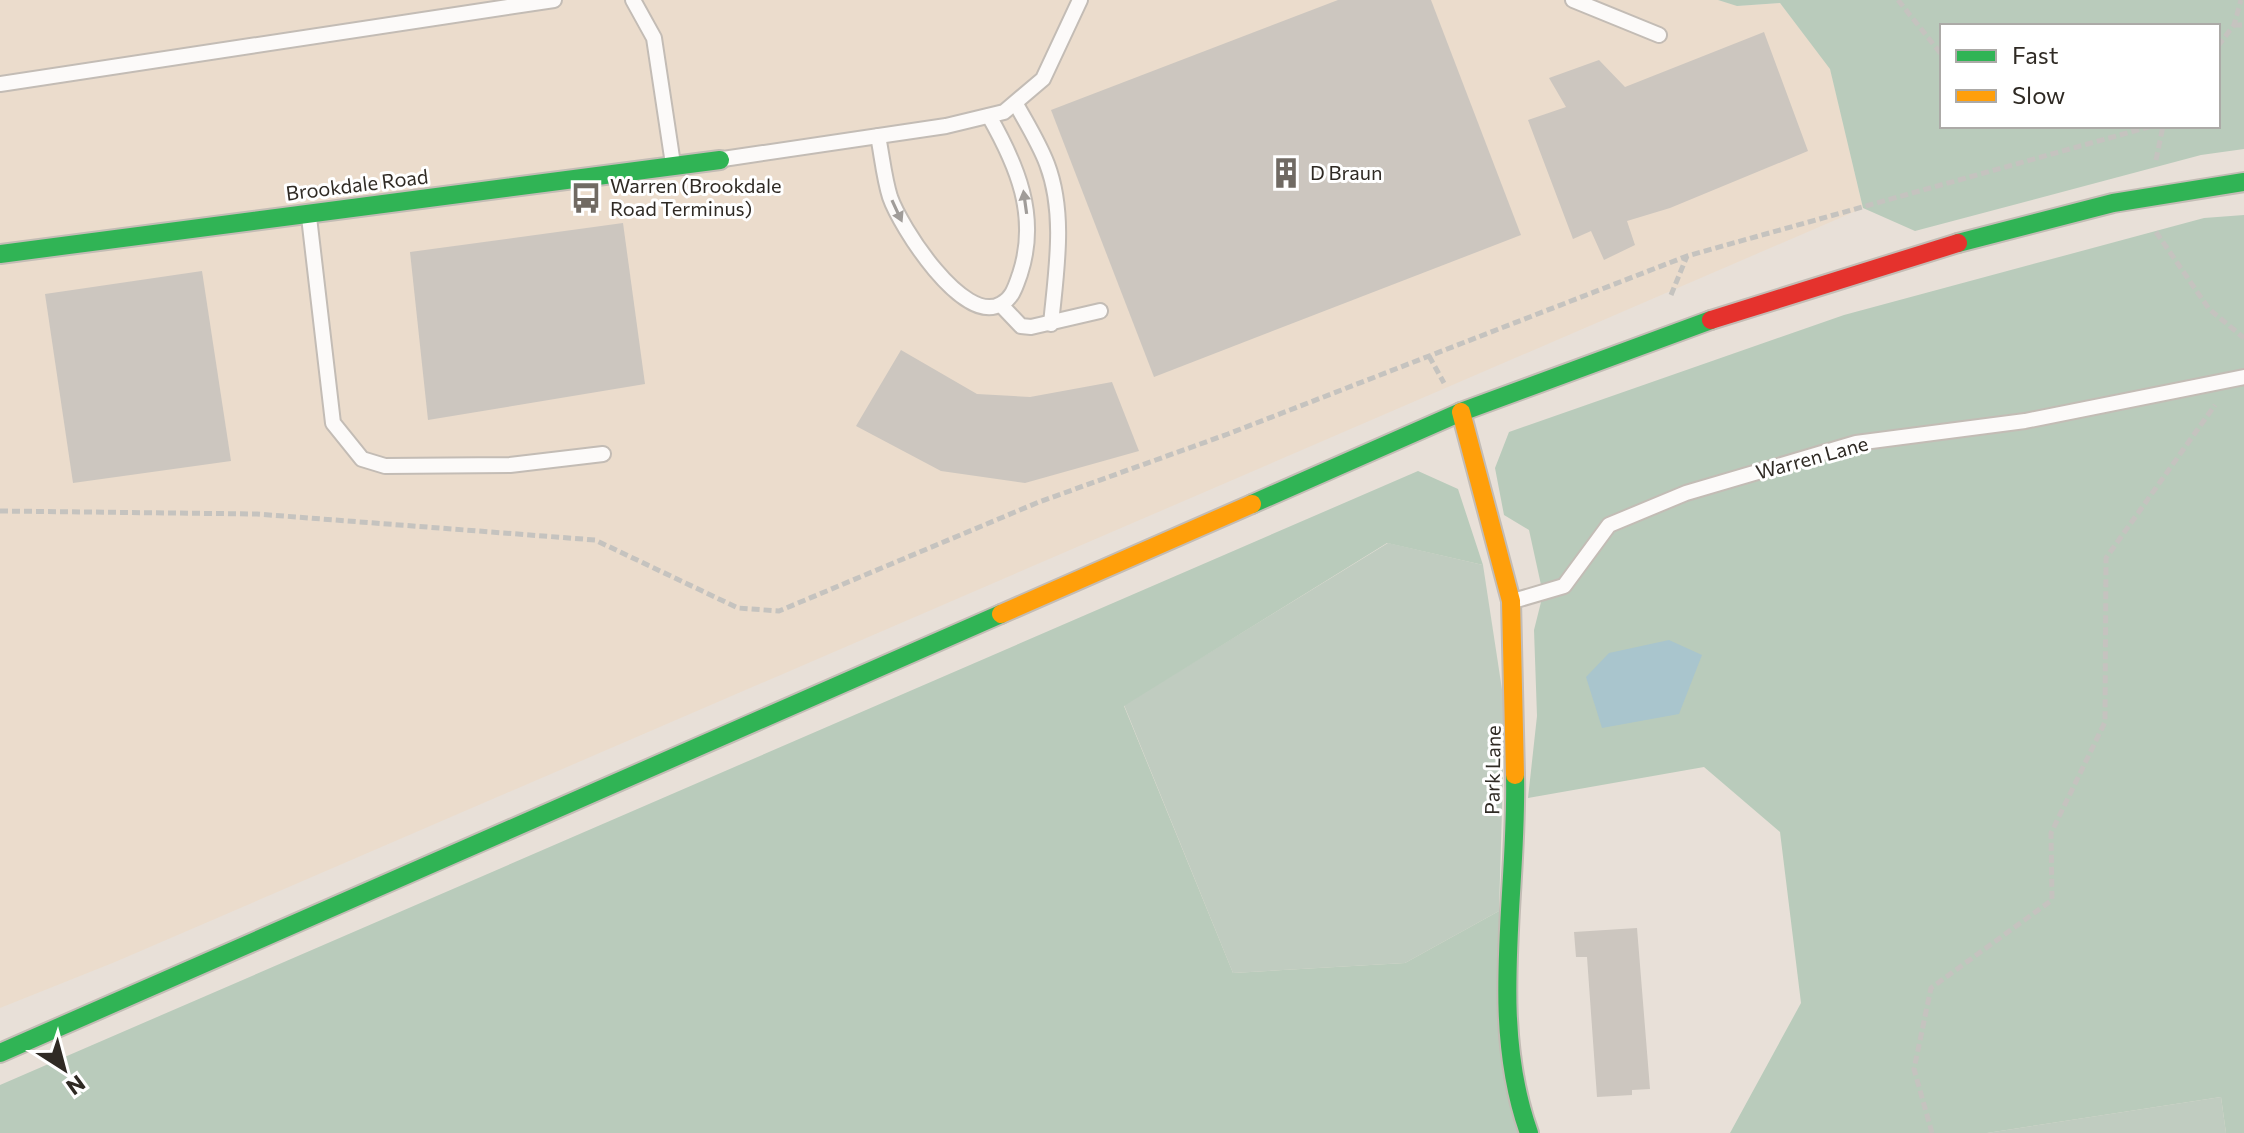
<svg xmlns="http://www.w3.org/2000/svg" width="2244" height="1133" font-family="Commissioner,sans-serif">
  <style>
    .built { fill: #ebdccc }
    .green { fill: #c0ccc0 }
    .forest { fill: #b9cbbb; fill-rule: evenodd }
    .water { fill: #a9c5cd }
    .building { fill: #ccc6bf }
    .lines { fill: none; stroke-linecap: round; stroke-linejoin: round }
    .lane-casing { stroke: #c3bcb5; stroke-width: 18 }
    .fast-casing { stroke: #c3bcb5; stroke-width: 22 }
    .slow-casing { stroke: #c3bcb5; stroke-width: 22 }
    .jam-casing { stroke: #c3bcb5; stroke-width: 22 }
    .path { stroke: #c5c3bf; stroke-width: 5; stroke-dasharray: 8 4; stroke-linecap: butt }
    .lane { stroke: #fcfaf9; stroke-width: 14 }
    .fast { stroke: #30b455; stroke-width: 18 }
    .slow { stroke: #ff9f0a; stroke-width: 18 }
    .jam { stroke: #e5322d; stroke-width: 18 }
    .oneway { fill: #a09c99 }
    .labels { text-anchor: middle; stroke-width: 6; stroke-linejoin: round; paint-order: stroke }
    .poi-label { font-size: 20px; fill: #2f2a24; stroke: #fff; text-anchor: start }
    .street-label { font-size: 20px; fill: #2f2a24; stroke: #fff }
  </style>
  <rect width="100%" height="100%" fill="#e8e0d8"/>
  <path class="built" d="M0,0H1718L1738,6L1780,3L1830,68L1863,208L115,962L0,1008Z"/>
  <g class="green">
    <path d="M1388,543L1483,565L1505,709L1499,911L1405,963L1233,973L1124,705Z"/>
    <path d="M2221,1097L2226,1133H1987Z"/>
  </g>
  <g class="forest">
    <path d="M1718,0H2244V149L2201,155L1915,231L1863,208L1830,69L1780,3L1737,6ZM2218,26V126H1942V26Z"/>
    <path d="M2244,215V1133H2226L2221,1097L1987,1133H1730L1801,1003L1780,832L1704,767L1528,798L1537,716L1534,630L1543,594L1529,530L1504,515L1495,468L1509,432L1844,315L2204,218Z"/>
    <path d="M1418,471L1458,489L1483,565L1387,543L1124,706L1233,973L1405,963L1499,911L1519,1133H0V1085Z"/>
  </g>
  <path class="water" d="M1669,640L1702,655L1679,714L1602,728L1586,677L1609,653Z"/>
  <g class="building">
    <path d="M1338,0H1431L1521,235L1154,377L1051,110Z"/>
    <path d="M1764,32L1808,151L1670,208L1627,221L1635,245L1604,260L1591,231L1573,239L1528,120L1566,107L1549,78L1599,60L1625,87Z"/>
    <path d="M623,223L645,384L428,420L410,252Z"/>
    <path d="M202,271L231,461L73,483L45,294Z"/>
    <path d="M901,350L977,394L1030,397L1112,382L1139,451L1025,483L941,471L856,426Z"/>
    <path d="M1637,928L1650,1089L1632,1090V1095L1597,1097L1587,957H1576L1574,932Z"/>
  </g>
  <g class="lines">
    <defs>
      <g id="lane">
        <path d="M633,0L654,38L673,164"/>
        <path d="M1573,0L1659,35"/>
        <path d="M0,84L554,0"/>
        <path d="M1016,104C1027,124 1039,143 1047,164C1066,214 1056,272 1051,324"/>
        <path d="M878,136C882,156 884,178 890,197C900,226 963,326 1001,304C1013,298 1016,285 1020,274C1039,216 1017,165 989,116"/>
        <path d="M723,159L946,126L1004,112L1043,79L1080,0"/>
        <path d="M309,217L333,423L362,459L385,466L510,465L603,454"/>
        <path d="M1001,305L1021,326L1031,327L1100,311"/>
        <path d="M1513,601L1564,586L1609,525L1686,493L1856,443L2025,421L2244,377"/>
      </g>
      <g id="fast">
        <path d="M1958,243L2113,203L2244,182"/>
        <path d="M0,254L720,160"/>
        <path d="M1252,504L1461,412L1711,320"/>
        <path d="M1515,775C1518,894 1488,1019 1529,1133"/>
        <path d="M0,1053L1001,614"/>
      </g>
      <g id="slow">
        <path d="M1461,412L1511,601L1515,775"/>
        <path d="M1001,614L1252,504"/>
      </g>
      <path id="jam" d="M1711,320L1958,243"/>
    </defs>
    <use href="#lane" class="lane-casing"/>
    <use href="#fast" class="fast-casing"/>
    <use href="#slow" class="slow-casing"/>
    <use href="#jam" class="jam-casing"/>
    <g class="path">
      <path d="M1898,0L1942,55"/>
      <path d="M2234,25H2244"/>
      <path d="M2218,46L2234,25L2241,0"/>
      <path d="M2156,160L2163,126"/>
      <path d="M2156,232L2209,309L2244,338"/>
      <path d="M1671,295L1687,256"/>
      <path d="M1429,356L1444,383"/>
      <path d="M0,511L257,514L595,540L738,608L779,611L1039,502L1228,434L1687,256L2152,126"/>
      <path d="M1932,1133L1914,1069L1931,988L2052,900L2051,833L2105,722L2106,558L2215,405"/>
    </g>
    <use href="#lane" class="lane"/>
    <use href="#fast" class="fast"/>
    <use href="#slow" class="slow"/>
    <use href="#jam" class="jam"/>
  </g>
  <defs><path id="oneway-solid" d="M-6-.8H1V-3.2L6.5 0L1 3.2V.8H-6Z" transform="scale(2)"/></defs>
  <g class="oneway">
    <use href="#oneway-solid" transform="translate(1025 202) rotate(-98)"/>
    <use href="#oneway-solid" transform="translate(897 211) rotate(65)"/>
  </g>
  <defs>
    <symbol id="building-bare" viewBox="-9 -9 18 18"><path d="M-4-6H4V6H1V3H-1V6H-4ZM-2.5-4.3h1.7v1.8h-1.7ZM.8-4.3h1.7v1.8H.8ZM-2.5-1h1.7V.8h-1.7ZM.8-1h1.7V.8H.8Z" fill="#706a63" stroke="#fff" stroke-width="2.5" paint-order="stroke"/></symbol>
    <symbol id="bus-bare" viewBox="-9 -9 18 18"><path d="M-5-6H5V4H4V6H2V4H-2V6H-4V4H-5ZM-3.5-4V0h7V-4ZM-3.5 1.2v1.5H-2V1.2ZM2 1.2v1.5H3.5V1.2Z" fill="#706a63" stroke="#fff" stroke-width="2.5" paint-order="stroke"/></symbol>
  </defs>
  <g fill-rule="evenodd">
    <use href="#building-bare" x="1264" y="151" width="44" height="44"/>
    <use href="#bus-bare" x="564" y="176" width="44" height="44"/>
  </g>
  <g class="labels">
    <g class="poi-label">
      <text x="1310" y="180">D Braun</text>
      <text x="610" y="193">Warren (Brookdale<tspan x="610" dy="23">Road Terminus)</tspan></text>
    </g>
    <g class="street-label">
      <text transform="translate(357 185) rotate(-7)" y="7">Brookdale Road</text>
      <text transform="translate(1812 458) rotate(-15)" y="7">Warren Lane</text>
      <text transform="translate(1493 770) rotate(-89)" y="7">Park Lane</text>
    </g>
  </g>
  <rect x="1940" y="24" width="280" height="104" fill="#ffffff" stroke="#acaaa7" stroke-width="2"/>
  <rect x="1956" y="50" width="40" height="12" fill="#30b455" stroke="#acaaa7" stroke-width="2"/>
  <text x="2012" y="64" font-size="24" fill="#2f2a24">Fast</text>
  <rect x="1956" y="90" width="40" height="12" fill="#ff9f0a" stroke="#acaaa7" stroke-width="2"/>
  <text x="2012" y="104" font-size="24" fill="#2f2a24">Slow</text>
  <g transform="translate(64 1069) rotate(144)" stroke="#ffffff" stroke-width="6" paint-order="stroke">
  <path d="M0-6L14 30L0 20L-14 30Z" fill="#2f2a24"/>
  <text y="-12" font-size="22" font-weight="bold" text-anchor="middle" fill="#2f2a24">N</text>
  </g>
</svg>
